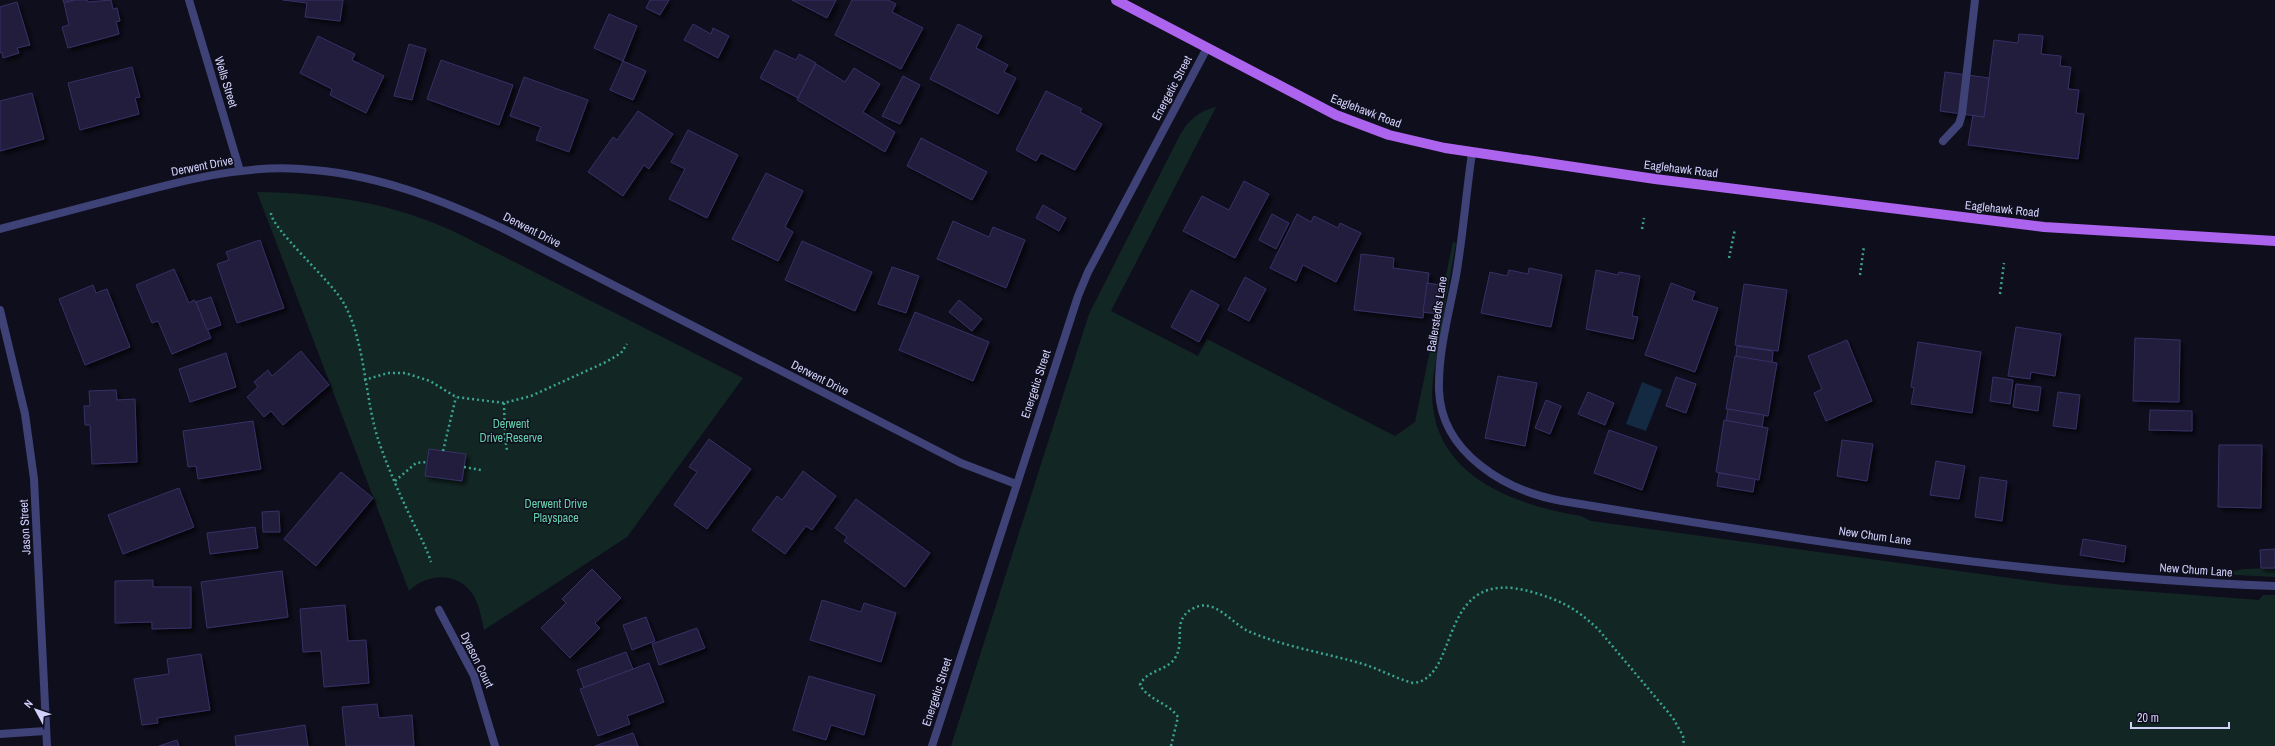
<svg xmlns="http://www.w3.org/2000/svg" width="2275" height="746" font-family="'Archivo Narrow',sans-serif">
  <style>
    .green { fill: #122724 }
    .water { fill: #142a42 }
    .building { fill: #201d3c; stroke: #363166; filter: url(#shadow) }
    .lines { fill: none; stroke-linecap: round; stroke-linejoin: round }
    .path { stroke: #3ba392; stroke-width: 2.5; stroke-dasharray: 2 3; stroke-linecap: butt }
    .service { stroke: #3e4277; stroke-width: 8 }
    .minor { stroke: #3e4277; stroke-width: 8 }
    .primary { stroke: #ac63ed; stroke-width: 10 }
    .labels { text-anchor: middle; stroke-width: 3; stroke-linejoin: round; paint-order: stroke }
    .street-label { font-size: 12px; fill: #d1d0fa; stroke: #0f0e1d }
    .park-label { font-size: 12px; fill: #65d1ab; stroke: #0f0e1d }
  </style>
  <defs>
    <filter id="shadow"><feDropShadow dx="3.5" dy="3.5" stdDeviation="2" flood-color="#0009"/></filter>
  </defs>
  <rect width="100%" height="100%" fill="#0f0e1d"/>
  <g class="green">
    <path d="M1216,107L1111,311L1198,356L1207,339L1395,436L1415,422L1453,242L1456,243C1450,275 1445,307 1440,339C1436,361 1430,386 1433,408C1442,480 1520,506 1581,516L1591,521L2062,585L2259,600L2263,595H2275V746H951L1089,314L1181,133C1190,119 1199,111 1216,107Z"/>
    <path d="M257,192C327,193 395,203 459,234L743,378L627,537L484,630C482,620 480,609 476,600C463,572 429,571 409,591Z"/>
    <path d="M2275,568V577L2220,574L2244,569Z"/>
  </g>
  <path class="water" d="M1642,382L1662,390L1646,431L1626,424Z"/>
  <g class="building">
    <path d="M63,0H74L64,3Z"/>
    <path d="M74,0H87L88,2L111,0L113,9L117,8L120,21L116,22L119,34L68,48L62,27L69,25L64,3Z"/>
    <path d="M283,0H343L340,21L305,17L307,3Z"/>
    <path d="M650,0H669L660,15L646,8Z"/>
    <path d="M792,0H836L827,18Z"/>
    <path d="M852,0H888L896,4L892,12L923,28L901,69L835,35Z"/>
    <path d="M17,2L30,45L17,48L19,53L3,58L2,52L0,53V7Z"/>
    <path d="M609,14L637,26L623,61L594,48Z"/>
    <path d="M693,24L711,34L713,28L729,36L718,58L684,40Z"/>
    <path d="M958,24L982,36L976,48L1008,65L1004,72L1016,78L998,114L930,79Z"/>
    <path d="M2019,34L2043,36L2041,54L2061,56L2060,66L2071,67L2068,89L2079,90L2076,113L2084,114L2078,159L1968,145L1973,115L1984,117L1994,40L2018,43Z"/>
    <path d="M318,36L355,54L352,60L384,76L366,113L330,95L332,89L300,73Z"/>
    <path d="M409,44L426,49L412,100L394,96Z"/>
    <path d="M775,50L796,60L799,54L816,63L798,98L760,78Z"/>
    <path d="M441,60L513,85L499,125L427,99Z"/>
    <path d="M623,61L646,71L633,100L610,90Z"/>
    <path d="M816,64L845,82L854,68L880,84L863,112L895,132L885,152L797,100Z"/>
    <path d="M132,67L140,97L135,98L139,114L80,130L68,83Z"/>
    <path d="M1945,72L1989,78L1984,117L1940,111Z"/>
    <path d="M903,76L920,85L900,124L882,116Z"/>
    <path d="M524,77L588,100L569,152L536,140L541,127L510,116Z"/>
    <path d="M1046,91L1082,109L1080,112L1102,124L1075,170L1041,153L1036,161L1016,150Z"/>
    <path d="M32,93L44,139L0,151V101Z"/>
    <path d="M638,111L673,134L649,169L644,165L623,196L588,172L613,137L617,140Z"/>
    <path d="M688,130L738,155L707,218L669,199L685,169L671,162Z"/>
    <path d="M921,138L987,172L972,200L907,166Z"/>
    <path d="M766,173L803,191L785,227L793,232L778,261L732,239Z"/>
    <path d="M1244,181L1269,194L1235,258L1183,231L1202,196L1229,210Z"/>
    <path d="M1043,205L1066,218L1059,231L1036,218Z"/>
    <path d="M1272,214L1289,223L1276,249L1259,240Z"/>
    <path d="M1297,214L1311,222L1314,216L1338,228L1340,223L1361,233L1336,282L1303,265L1296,281L1270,268Z"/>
    <path d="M953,221L989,237L993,227L1025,240L1006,288L937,259Z"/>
    <path d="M260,240L284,308L237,323L217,264L229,260L226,252Z"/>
    <path d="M802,241L872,272L855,311L785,280Z"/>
    <path d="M1361,254L1394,258L1393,268L1429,273L1423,318L1354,310Z"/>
    <path d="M892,267L919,276L906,313L878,304Z"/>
    <path d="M1529,268L1562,275L1551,327L1481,313L1490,272L1507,276L1509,270L1528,274Z"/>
    <path d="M174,269L189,303L194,300L196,302L211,338L172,354L158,321L152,323L136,285Z"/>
    <path d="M1596,270L1618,275L1619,272L1640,276L1632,316L1638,317L1633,339L1586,329Z"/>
    <path d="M1245,277L1266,289L1249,321L1228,310Z"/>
    <path d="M1427,283L1440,285L1437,314L1423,312Z"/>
    <path d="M1671,283L1695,292L1692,300L1718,308L1695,372L1645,355Z"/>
    <path d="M1744,284L1787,290L1778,351L1735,345Z"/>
    <path d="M93,285L96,293L107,289L130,347L85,365L59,299Z"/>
    <path d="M1191,290L1219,305L1199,342L1171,327Z"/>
    <path d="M211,297L221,325L207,330L196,302Z"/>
    <path d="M959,300L982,319L972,331L949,312Z"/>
    <path d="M915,312L989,342L973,381L899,350Z"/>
    <path d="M2016,327L2061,334L2055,376L2031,372L2030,379L2008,376Z"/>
    <path d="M2135,338L2180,340L2179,402L2133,401Z"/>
    <path d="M1847,340L1872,401L1826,421L1814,393L1822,389L1808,356Z"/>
    <path d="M1918,342L1981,352L1972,413L1911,404L1914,388L1911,387Z"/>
    <path d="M1737,346L1773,351L1772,363L1736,357Z"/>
    <path d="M301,351L329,385L283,425L271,411L264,417L247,397L258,387L254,382L268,370L272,376Z"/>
    <path d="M226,353L236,387L190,402L179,369Z"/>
    <path d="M1735,356L1777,363L1768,416L1726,409Z"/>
    <path d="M1498,376L1537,383L1525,446L1485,438Z"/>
    <path d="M1676,377L1696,384L1686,413L1666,406Z"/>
    <path d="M1993,377L2013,380L2010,404L1990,401Z"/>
    <path d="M2016,384L2041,387L2038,411L2013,407Z"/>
    <path d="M116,390L117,400L135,399L137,462L92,464L90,425H85L84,406H90L89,391Z"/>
    <path d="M1588,392L1614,403L1605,425L1578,414Z"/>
    <path d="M2058,392L2080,395L2076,429L2053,426Z"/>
    <path d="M1546,400L1561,406L1550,434L1535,428Z"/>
    <path d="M1728,409L1764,415L1762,427L1726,421Z"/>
    <path d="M2150,410L2192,411V431L2149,430Z"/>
    <path d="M1724,420L1768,428L1759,480L1716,472Z"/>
    <path d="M253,421L261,469L198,479L196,466L188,467L183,431Z"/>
    <path d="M1609,430L1657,447L1642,490L1594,473Z"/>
    <path d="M709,439L751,469L707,529L674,505L697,472L689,467Z"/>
    <path d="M1842,440L1873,444L1867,481L1837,476Z"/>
    <path d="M2219,445H2262L2261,508L2218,507Z"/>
    <path d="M429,449L466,454L462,481L425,476Z"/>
    <path d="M1936,461L1965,466L1959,499L1930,495Z"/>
    <path d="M803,471L836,496L812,530L806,526L785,554L752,530L777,496L782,500Z"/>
    <path d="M341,472L373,498L316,566L284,539Z"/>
    <path d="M1719,473L1755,479L1753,492L1717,486Z"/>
    <path d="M1980,477L2007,481L2002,521L1975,517Z"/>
    <path d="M179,488L194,527L123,554L108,515Z"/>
    <path d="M856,499L930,553L905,587L844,541L847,537L835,528Z"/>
    <path d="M279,511L280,532H263L262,512Z"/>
    <path d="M255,527L258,548L210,554L207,533Z"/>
    <path d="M2083,539L2126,546L2124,562L2080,555Z"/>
    <path d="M2275,549V568H2261L2260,550Z"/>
    <path d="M592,569L621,598L595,623L600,628L570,658L541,628L566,603L562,599Z"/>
    <path d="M282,571L288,617L207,628L201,582Z"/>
    <path d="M153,580V587H191V628L152,629V622L115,623V581Z"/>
    <path d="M822,600L861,612L864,603L896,613L881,662L810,640Z"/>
    <path d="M345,605L348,641L366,640L369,683L324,687L321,651L303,652L300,609Z"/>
    <path d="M646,617L655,641L632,650L623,625Z"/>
    <path d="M697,628L705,648L659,665L652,644Z"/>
    <path d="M626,652L633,669L584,688L577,670Z"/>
    <path d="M201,654L210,710L157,718L158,723L142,725L134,679L169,674L167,659Z"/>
    <path d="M649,663L664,702L627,716L630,724L598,736L580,689Z"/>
    <path d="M809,676L875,695L864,735L831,725L826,740L793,730Z"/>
    <path d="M377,704L379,718L412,715L414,746H346L342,707Z"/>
    <path d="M305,725L308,746H236L235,736Z"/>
    <path d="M633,733L638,746H595Z"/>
    <path d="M177,740L179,746H159Z"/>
  </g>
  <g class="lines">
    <g class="path">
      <path d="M271,213C271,228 332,282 343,302C366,341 364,398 379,442C388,468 399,493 411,518C418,533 426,546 431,562"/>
      <path d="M1642,229L1644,218"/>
      <path d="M1729,258L1735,229"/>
      <path d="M1860,275L1864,246"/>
      <path d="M2000,294L2004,263"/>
      <path d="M364,380L388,373H405L430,381L456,397L504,403L531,396L606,362L621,353L627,344"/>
      <path d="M504,403L505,438L507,450"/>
      <path d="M443,451L456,397"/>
      <path d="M464,467L481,470"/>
      <path d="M395,481L416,463L427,462"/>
      <path d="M1171,746L1178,717C1168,702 1149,701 1140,685C1146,670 1167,671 1175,658C1186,641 1171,621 1192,609C1214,596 1231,623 1248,631C1282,646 1320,652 1356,662C1376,667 1394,678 1413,683C1462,679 1435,564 1532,592C1562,601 1574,607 1598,629L1673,718L1683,736L1684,746"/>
    </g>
    <g class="service">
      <path d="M1943,141L1959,124L1962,114L1975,0"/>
      <path d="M1472,153C1466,194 1463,235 1456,276C1449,313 1438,352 1439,390C1441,453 1506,491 1562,501C1798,540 2036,577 2275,586"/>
    </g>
    <g class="minor">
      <path d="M189,0L240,171"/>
      <path d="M0,229C43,218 86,206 129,195C185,180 242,165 301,169C373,173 438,198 502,228L961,463L1016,484"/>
      <path d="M0,310L25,414L34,479L47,746"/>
      <path d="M439,610L474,676L495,746"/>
      <path d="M0,734L45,731"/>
      <path d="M932,746L1078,296L1088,272L1207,48"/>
    </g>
    <path class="primary" d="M1116,0L1336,115L1389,135L1445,148L1655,179L2044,227L2275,241"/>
  </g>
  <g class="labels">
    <g class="street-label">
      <text transform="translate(226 82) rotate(73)" y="4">Wells Street</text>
      <text transform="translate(1172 88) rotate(-62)" y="4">Energetic Street</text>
      <text transform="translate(1366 111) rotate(21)" y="4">Eaglehawk Road</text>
      <text transform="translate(202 166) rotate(-11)" y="4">Derwent Drive</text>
      <text transform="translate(1681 169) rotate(7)" y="4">Eaglehawk Road</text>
      <text transform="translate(2002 209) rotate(6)" y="4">Eaglehawk Road</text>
      <text transform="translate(532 230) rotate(27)" y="4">Derwent Drive</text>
      <text transform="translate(1437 314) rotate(-81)" y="4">Ballerstedts Lane</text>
      <text transform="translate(820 378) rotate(27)" y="4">Derwent Drive</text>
      <text transform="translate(1036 384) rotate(-72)" y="4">Energetic Street</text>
      <text transform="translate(25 527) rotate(-93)" y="4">Jason Street</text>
      <text transform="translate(1875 536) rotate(8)" y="4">New Chum Lane</text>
      <text transform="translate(2196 570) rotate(4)" y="4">New Chum Lane</text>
      <text transform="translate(477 660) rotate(64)" y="4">Dyason Court</text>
      <text transform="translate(937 692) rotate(-72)" y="4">Energetic Street</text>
    </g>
    <g class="park-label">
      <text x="511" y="428">Derwent<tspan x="511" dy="14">Drive Reserve</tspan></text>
      <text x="556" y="508">Derwent Drive<tspan x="556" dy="14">Playspace</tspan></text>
    </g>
  </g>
  <g transform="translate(36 710) rotate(310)" stroke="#0f0e1d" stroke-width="3" paint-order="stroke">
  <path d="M0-3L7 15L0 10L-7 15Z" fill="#d1d0fa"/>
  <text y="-6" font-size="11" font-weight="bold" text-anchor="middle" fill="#d1d0fa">N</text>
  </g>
  <path d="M2131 722v6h98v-6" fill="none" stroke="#d1d0fa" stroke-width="2"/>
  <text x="2137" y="722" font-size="12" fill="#d1d0fa" stroke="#0f0e1d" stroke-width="3" paint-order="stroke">20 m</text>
</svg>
